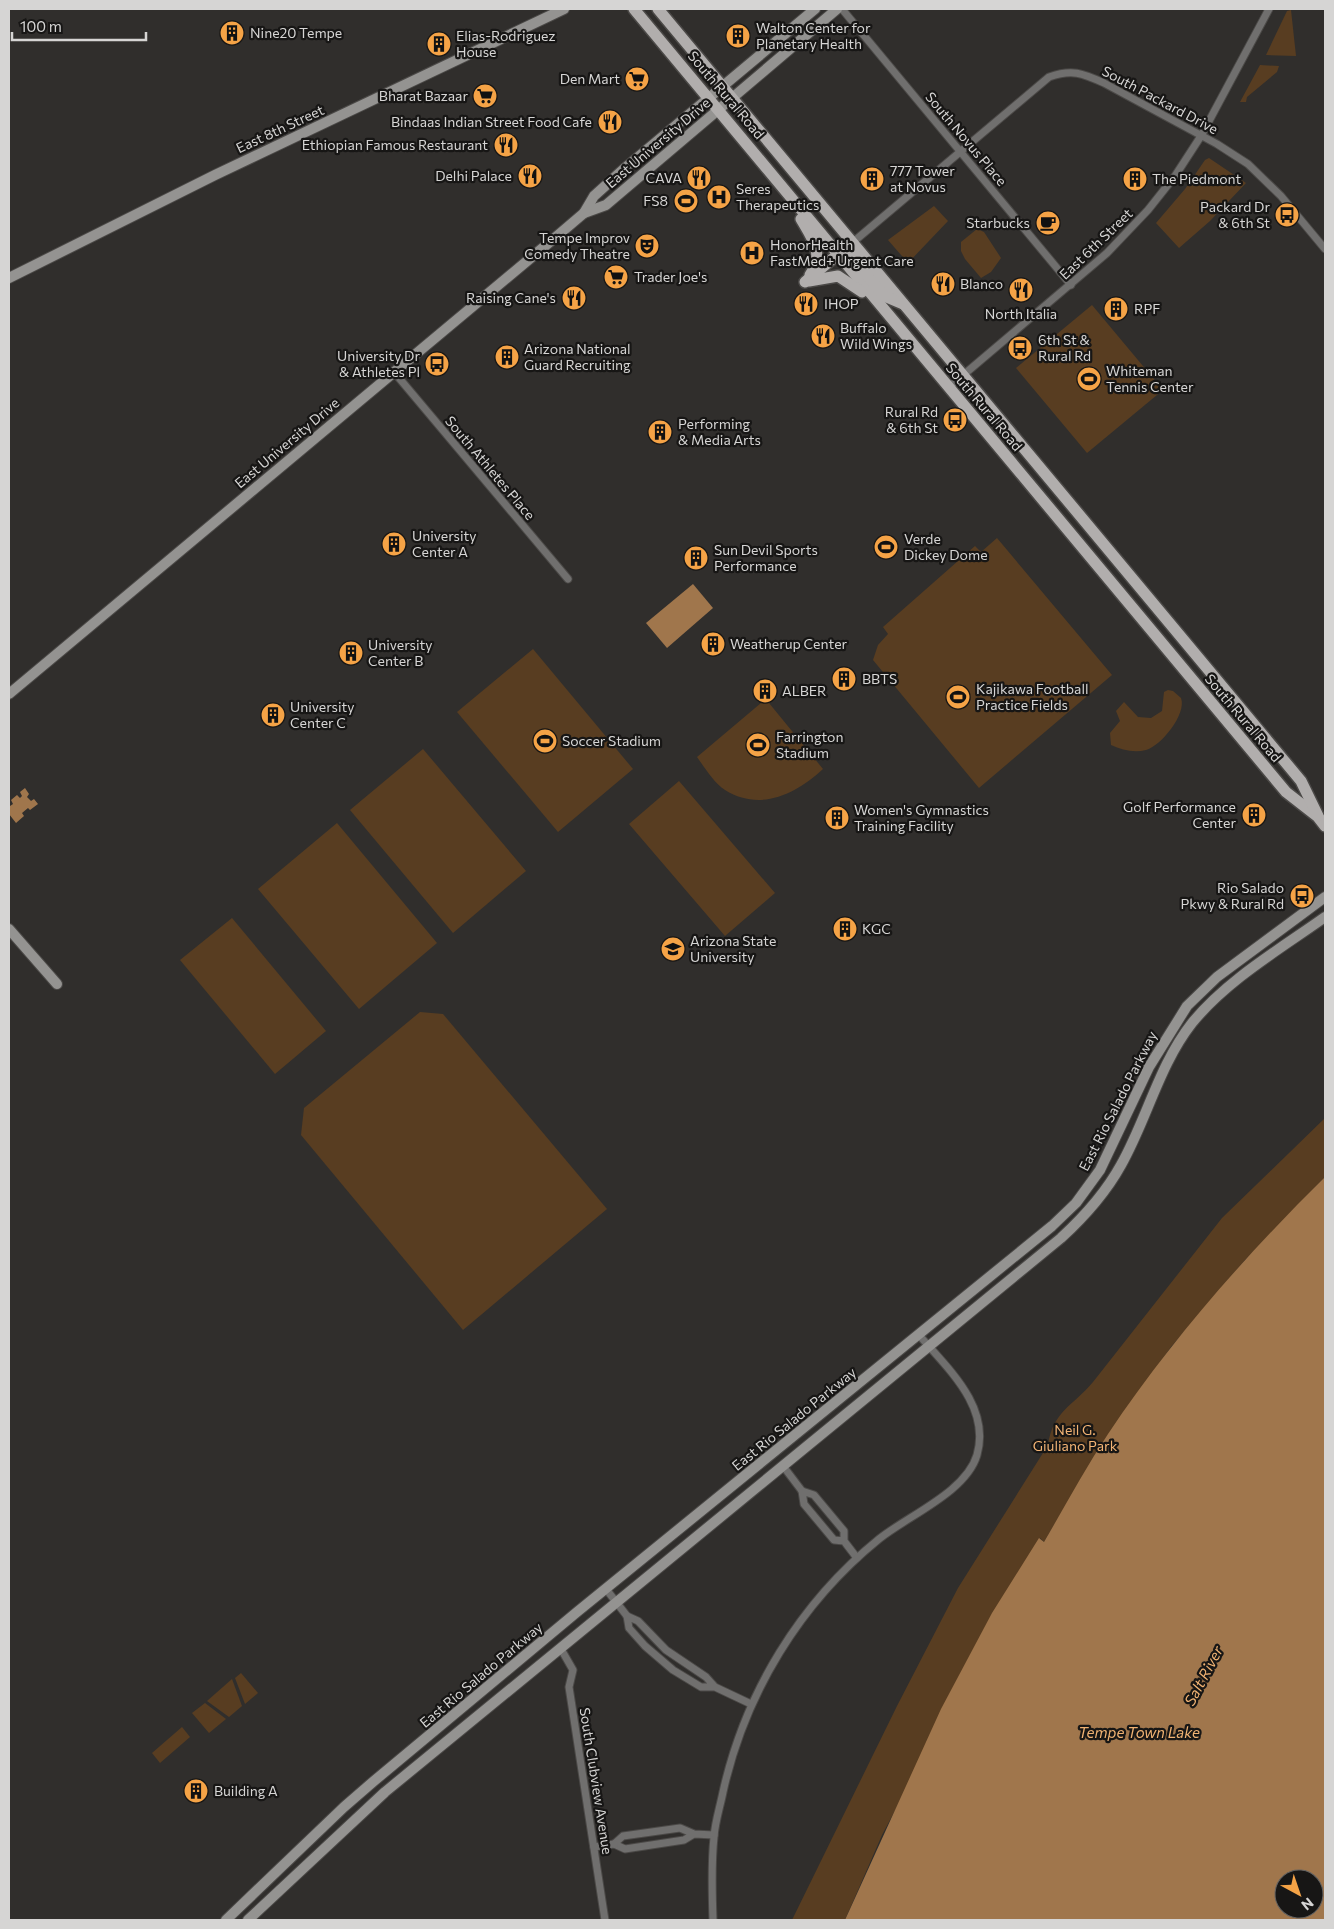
<svg xmlns="http://www.w3.org/2000/svg" width="1334" height="1929" font-family="Commissioner,sans-serif">
  <style>
    .green { fill: #583d21 }
    .water { fill: #a0764c; fill-rule: evenodd }
    .lines { fill: none; stroke-linecap: round; stroke-linejoin: round }
    .street-casing { stroke: #4b4947; stroke-width: 9 }
    .secondary-casing { stroke: #4b4947; stroke-width: 12 }
    .primary-casing { stroke: #4b4947; stroke-width: 14 }
    .street { stroke: #706f6e; stroke-width: 7 }
    .secondary { stroke: #949391; stroke-width: 10 }
    .primary { stroke: #b1aead; stroke-width: 11 }
    .labels { text-anchor: middle; stroke-width: 4.5; stroke-linejoin: round; paint-order: stroke }
    .poi-label { font-size: 14px; fill: #d6d5d4; stroke: #171615; text-anchor: start }
    .street-label { font-size: 14px; fill: #d6d5d4; stroke: #171615 }
    .park-label { font-size: 14px; fill: #f3b475; stroke: #171615 }
    .water-label { font-size: 15px; font-style: italic; fill: #f1b373; stroke: #171615 }
  </style>
  <rect width="100%" height="100%" fill="#302e2c"/>
  <g class="green">
    <path d="M1291,10L1296,56L1266,55L1287,11Z"/>
    <path d="M1260,65L1279,66L1277,72L1247,97L1246,102H1240Z"/>
    <path d="M1209,158L1246,183L1210,221L1179,248L1156,223L1185,189L1205,160Z"/>
    <path d="M934,206L948,221L908,263L888,240Z"/>
    <path d="M977,229L984,232L1001,258L991,272L981,278L965,259L961,251V242Z"/>
    <path d="M1092,305L1163,390L1087,453L1016,368Z"/>
    <path d="M997,538L1112,675L979,788L873,660L878,645L888,634L883,627L975,546L981,552Z"/>
    <path d="M533,649L633,769L558,832L457,712Z"/>
    <path d="M1168,690L1173,691L1181,698C1187,714 1161,746 1146,750C1134,753 1122,750 1111,745L1110,733L1120,721L1116,711L1124,702L1138,717L1151,718L1162,711L1164,692Z"/>
    <path d="M761,703H769L823,769C796,794 760,812 725,790C714,783 705,768 697,757Z"/>
    <path d="M423,749L526,871L453,933L350,810Z"/>
    <path d="M679,781L775,893L725,936L629,824Z"/>
    <path d="M337,823L437,943L359,1009L258,889Z"/>
    <path d="M232,918L326,1031L275,1074L180,960Z"/>
    <path d="M420,1012L443,1014L607,1209L463,1330L301,1135L304,1108Z"/>
    <path d="M1325,1118V1177L1245,1260L1171,1347L1108,1435L1044,1542L1040,1538L882,1835L845,1920H792L897,1706L958,1588L1048,1445C1053,1411 1073,1406 1093,1382L1222,1218Z"/>
    <path d="M241,1673L258,1693L245,1704L235,1678Z"/>
    <path d="M232,1679L242,1706L229,1717L207,1701Z"/>
    <path d="M205,1703L226,1719L209,1733L192,1713Z"/>
    <path d="M182,1727L190,1737L160,1763L152,1753Z"/>
  </g>
  <g class="water">
    <path d="M693,584L713,608L667,648L646,623Z"/>
    <path d="M25,788L29,794L27,797L31,801L34,799L38,804L30,810L28,808L22,813L24,816L16,823L9,814V805L10,806L13,804L11,800L17,795L20,798L22,796L20,792Z"/>
    <path d="M1325,1177V1920H845L941,1709L992,1613L1039,1538L1044,1542C1065,1506 1085,1469 1108,1434C1170,1341 1245,1256 1325,1177ZM1284,1879H1314V1909H1284Z"/>
  </g>
  <g class="lines">
    <defs>
      <g id="street">
        <path d="M842,9L1071,285"/>
        <path d="M852,243L1049,77C1072,69 1082,73 1104,83L1217,144L1248,164L1281,196L1325,249"/>
        <path d="M394,372L568,579"/>
        <path d="M948,388L1107,253L1148,210L1175,176L1201,136L1269,9"/>
        <path d="M783,1466L802,1491"/>
        <path d="M844,1541L834,1540L804,1504L802,1491L814,1495L844,1531V1541L857,1558"/>
        <path d="M606,1589L627,1616"/>
        <path d="M561,1649L573,1670L569,1687L605,1920"/>
        <path d="M715,1687H701L673,1670L645,1646L629,1628L627,1616L638,1621L666,1650L706,1677L715,1687L751,1704"/>
        <path d="M694,1834L680,1828L623,1836L614,1844L625,1849L684,1840L694,1834L714,1835"/>
        <path d="M594,1847L614,1844"/>
        <path d="M713,1920C712,1893 711,1865 714,1837C715,1822 720,1807 723,1792C745,1693 800,1603 879,1539C909,1515 966,1492 977,1455C991,1406 947,1368 919,1335"/>
      </g>
      <g id="secondary">
        <path d="M584,213L606,205L837,9"/>
        <path d="M9,278L215,175L564,9"/>
        <path d="M9,694L557,236L584,213L594,196L625,168L815,9"/>
        <path d="M9,929L57,984"/>
        <path d="M226,1920L344,1807L374,1781L577,1612L1052,1226L1076,1203L1100,1170L1149,1067L1187,1006L1217,977L1325,897"/>
        <path d="M248,1920L385,1792L1061,1238C1085,1216 1105,1194 1121,1165C1147,1119 1159,1065 1192,1023C1227,980 1280,949 1325,917"/>
      </g>
      <g id="primary">
        <path d="M634,9L1286,792L1318,817L1325,826"/>
        <path d="M658,9L1301,781L1318,816"/>
        <path d="M801,219C812,238 825,254 810,275"/>
        <path d="M809,281L838,276L862,292"/>
        <path d="M805,282L837,255L844,254L852,257L884,296L903,304"/>
      </g>
    </defs>
    <use href="#street" class="street-casing"/>
    <use href="#secondary" class="secondary-casing"/>
    <use href="#primary" class="primary-casing"/>
    <use href="#street" class="street"/>
    <use href="#secondary" class="secondary"/>
    <use href="#primary" class="primary"/>
  </g>
  <defs>
    <symbol id="building-disc" viewBox="-11 -11 22 22"><circle r="9.5" fill="#f5a346" stroke="#171615"/><path d="M-4-6H4V6H1V3H-1V6H-4ZM-2.5-4.3h1.7v1.8h-1.7ZM.8-4.3h1.7v1.8H.8ZM-2.5-1h1.7V.8h-1.7ZM.8-1h1.7V.8H.8Z" fill="#111"/></symbol>
    <symbol id="supermarket-disc" viewBox="-11 -11 22 22"><circle r="9.5" fill="#f5a346" stroke="#171615"/><path d="M-6-5.5h2.5l.6 2H6L4.5 2H-2.5L-4.4-4H-6ZM-1.5 3.2a1.3 1.3 0 1 0 .1 0ZM3 3.2a1.3 1.3 0 1 0 .1 0Z" fill="#111"/></symbol>
    <symbol id="restaurant-disc" viewBox="-11 -11 22 22"><circle r="9.5" fill="#f5a346" stroke="#171615"/><path d="M-5-6h1v4h1v-4h1v4h1v-4h1v5L-1.5 .5V6h-2V.5L-5-1ZM5-6V6H3V1.5H1.5Q1.5-4 5-6Z" fill="#111"/></symbol>
    <symbol id="hospital-disc" viewBox="-11 -11 22 22"><circle r="9.5" fill="#f5a346" stroke="#171615"/><path d="M-5-5h3v3.5h4V-5h3V5h-3V1.5h-4V5h-3Z" fill="#111"/></symbol>
    <symbol id="stadium-disc" viewBox="-11 -11 22 22"><circle r="9.5" fill="#f5a346" stroke="#171615"/><path d="M0-5a6.5 5 0 1 0 0 10a6.5 5 0 1 0 0-10ZM-3.5-1.8h7v3.6h-7Z" fill="#111"/></symbol>
    <symbol id="bus-disc" viewBox="-11 -11 22 22"><circle r="9.5" fill="#f5a346" stroke="#171615"/><path d="M-5-6H5V4H4V6H2V4H-2V6H-4V4H-5ZM-3.5-4V0h7V-4ZM-3.5 1.2v1.5H-2V1.2ZM2 1.2v1.5H3.5V1.2Z" fill="#111"/></symbol>
    <symbol id="cafe-disc" viewBox="-11 -11 22 22"><circle r="9.5" fill="#f5a346" stroke="#171615"/><path d="M-5.5-4.5H6V0H3Q3 3.5 0 3.5H-2.5Q-5.5 3.5-5.5 0ZM3-3.2v2h1.7v-2ZM-6 4.5H4V6H-6Z" fill="#111"/></symbol>
    <symbol id="theatre-disc" viewBox="-11 -11 22 22"><circle r="9.5" fill="#f5a346" stroke="#171615"/><path d="M-5-5.5Q0-4 5-5.5V0Q5 5 0 6Q-5 5-5 0ZM-3.3-2.5H-1v1.5H-3.3ZM1-2.5H3.3v1.5H1ZM-2.8 1Q0 5.5 2.8 1Z" fill="#111"/></symbol>
    <symbol id="university-disc" viewBox="-11 -11 22 22"><circle r="9.5" fill="#f5a346" stroke="#171615"/><path d="M0-5L7-2L0 1L-7-2ZM-4 1L0 2.5L4 1V4Q0 6-4 4Z" fill="#111"/></symbol>
  </defs>
  <g fill-rule="evenodd">
    <use href="#building-disc" x="218" y="19" width="28" height="28"/>
    <use href="#building-disc" x="724" y="22" width="28" height="28"/>
    <use href="#building-disc" x="425" y="30" width="28" height="28"/>
    <use href="#supermarket-disc" x="623" y="65" width="28" height="28"/>
    <use href="#supermarket-disc" x="471" y="82" width="28" height="28"/>
    <use href="#restaurant-disc" x="596" y="108" width="28" height="28"/>
    <use href="#restaurant-disc" x="492" y="131" width="28" height="28"/>
    <use href="#restaurant-disc" x="516" y="162" width="28" height="28"/>
    <use href="#restaurant-disc" x="685" y="164" width="28" height="28"/>
    <use href="#building-disc" x="858" y="165" width="28" height="28"/>
    <use href="#building-disc" x="1121" y="165" width="28" height="28"/>
    <use href="#hospital-disc" x="705" y="183" width="28" height="28"/>
    <use href="#stadium-disc" x="672" y="187" width="28" height="28"/>
    <use href="#bus-disc" x="1273" y="201" width="28" height="28"/>
    <use href="#cafe-disc" x="1034" y="209" width="28" height="28"/>
    <use href="#theatre-disc" x="633" y="232" width="28" height="28"/>
    <use href="#hospital-disc" x="738" y="239" width="28" height="28"/>
    <use href="#supermarket-disc" x="602" y="263" width="28" height="28"/>
    <use href="#restaurant-disc" x="929" y="270" width="28" height="28"/>
    <use href="#restaurant-disc" x="1007" y="276" width="28" height="28"/>
    <use href="#restaurant-disc" x="560" y="284" width="28" height="28"/>
    <use href="#restaurant-disc" x="792" y="290" width="28" height="28"/>
    <use href="#building-disc" x="1102" y="295" width="28" height="28"/>
    <use href="#restaurant-disc" x="809" y="322" width="28" height="28"/>
    <use href="#bus-disc" x="1006" y="334" width="28" height="28"/>
    <use href="#building-disc" x="493" y="343" width="28" height="28"/>
    <use href="#bus-disc" x="423" y="350" width="28" height="28"/>
    <use href="#stadium-disc" x="1075" y="365" width="28" height="28"/>
    <use href="#bus-disc" x="941" y="406" width="28" height="28"/>
    <use href="#building-disc" x="646" y="418" width="28" height="28"/>
    <use href="#building-disc" x="380" y="530" width="28" height="28"/>
    <use href="#stadium-disc" x="872" y="533" width="28" height="28"/>
    <use href="#building-disc" x="682" y="544" width="28" height="28"/>
    <use href="#building-disc" x="699" y="630" width="28" height="28"/>
    <use href="#building-disc" x="337" y="639" width="28" height="28"/>
    <use href="#building-disc" x="830" y="665" width="28" height="28"/>
    <use href="#building-disc" x="751" y="677" width="28" height="28"/>
    <use href="#stadium-disc" x="944" y="683" width="28" height="28"/>
    <use href="#building-disc" x="259" y="701" width="28" height="28"/>
    <use href="#stadium-disc" x="531" y="727" width="28" height="28"/>
    <use href="#stadium-disc" x="744" y="731" width="28" height="28"/>
    <use href="#building-disc" x="1240" y="801" width="28" height="28"/>
    <use href="#building-disc" x="823" y="804" width="28" height="28"/>
    <use href="#bus-disc" x="1288" y="882" width="28" height="28"/>
    <use href="#building-disc" x="831" y="915" width="28" height="28"/>
    <use href="#university-disc" x="659" y="935" width="28" height="28"/>
    <use href="#building-disc" x="182" y="1777" width="28" height="28"/>
  </g>
  <g class="labels">
    <g class="poi-label">
      <text x="756" y="33">Walton Center for<tspan x="756" dy="16">Planetary Health</tspan></text>
      <text x="250" y="38">Nine20 Tempe</text>
      <text x="456" y="41">Elias-Rodriguez<tspan x="456" dy="16">House</tspan></text>
      <text x="620" y="84" text-anchor="end">Den Mart</text>
      <text x="468" y="101" text-anchor="end">Bharat Bazaar</text>
      <text x="592" y="127" text-anchor="end">Bindaas Indian Street Food Cafe</text>
      <text x="488" y="150" text-anchor="end">Ethiopian Famous Restaurant</text>
      <text x="890" y="176">777 Tower<tspan x="890" dy="16">at Novus</tspan></text>
      <text x="512" y="181" text-anchor="end">Delhi Palace</text>
      <text x="682" y="183" text-anchor="end">CAVA</text>
      <text x="1152" y="184">The Piedmont</text>
      <text x="736" y="194">Seres<tspan x="736" dy="16">Therapeutics</tspan></text>
      <text x="668" y="206" text-anchor="end">FS8</text>
      <text x="1270" y="212" text-anchor="end">Packard Dr<tspan x="1270" dy="16">&amp; 6th St</tspan></text>
      <text x="1030" y="228" text-anchor="end">Starbucks</text>
      <text x="630" y="243" text-anchor="end">Tempe Improv<tspan x="630" dy="16">Comedy Theatre</tspan></text>
      <text x="770" y="250">HonorHealth<tspan x="770" dy="16">FastMed+ Urgent Care</tspan></text>
      <text x="634" y="282">Trader Joe's</text>
      <text x="960" y="289">Blanco</text>
      <text x="556" y="303" text-anchor="end">Raising Cane's</text>
      <text x="824" y="309">IHOP</text>
      <text x="1134" y="314">RPF</text>
      <text x="1021" y="319" text-anchor="middle">North Italia</text>
      <text x="840" y="333">Buffalo<tspan x="840" dy="16">Wild Wings</tspan></text>
      <text x="1038" y="345">6th St &amp;<tspan x="1038" dy="16">Rural Rd</tspan></text>
      <text x="524" y="354">Arizona National<tspan x="524" dy="16">Guard Recruiting</tspan></text>
      <text x="420" y="361" text-anchor="end">University Dr<tspan x="420" dy="16">&amp; Athletes Pl</tspan></text>
      <text x="1106" y="376">Whiteman<tspan x="1106" dy="16">Tennis Center</tspan></text>
      <text x="938" y="417" text-anchor="end">Rural Rd<tspan x="938" dy="16">&amp; 6th St</tspan></text>
      <text x="678" y="429">Performing<tspan x="678" dy="16">&amp; Media Arts</tspan></text>
      <text x="412" y="541">University<tspan x="412" dy="16">Center A</tspan></text>
      <text x="904" y="544">Verde<tspan x="904" dy="16">Dickey Dome</tspan></text>
      <text x="714" y="555">Sun Devil Sports<tspan x="714" dy="16">Performance</tspan></text>
      <text x="730" y="649">Weatherup Center</text>
      <text x="368" y="650">University<tspan x="368" dy="16">Center B</tspan></text>
      <text x="862" y="684">BBTS</text>
      <text x="976" y="694">Kajikawa Football<tspan x="976" dy="16">Practice Fields</tspan></text>
      <text x="782" y="696">ALBER</text>
      <text x="290" y="712">University<tspan x="290" dy="16">Center C</tspan></text>
      <text x="776" y="742">Farrington<tspan x="776" dy="16">Stadium</tspan></text>
      <text x="562" y="746">Soccer Stadium</text>
      <text x="1236" y="812" text-anchor="end">Golf Performance<tspan x="1236" dy="16">Center</tspan></text>
      <text x="854" y="815">Women's Gymnastics<tspan x="854" dy="16">Training Facility</tspan></text>
      <text x="1284" y="893" text-anchor="end">Rio Salado<tspan x="1284" dy="16">Pkwy &amp; Rural Rd</tspan></text>
      <text x="862" y="934">KGC</text>
      <text x="690" y="946">Arizona State<tspan x="690" dy="16">University</tspan></text>
      <text x="214" y="1796">Building A</text>
    </g>
    <g class="street-label">
      <text transform="translate(726 95) rotate(50)" y="5">South Rural Road</text>
      <text transform="translate(1160 100) rotate(28)" y="5">South Packard Drive</text>
      <text transform="translate(280 129) rotate(-25)" y="5">East 8th Street</text>
      <text transform="translate(966 139) rotate(50)" y="5">South Novus Place</text>
      <text transform="translate(658 143) rotate(-40)" y="5">East University Drive</text>
      <text transform="translate(1096 244) rotate(-44)" y="5">East 6th Street</text>
      <text transform="translate(984 407) rotate(50)" y="5">South Rural Road</text>
      <text transform="translate(287 443) rotate(-40)" y="5">East University Drive</text>
      <text transform="translate(490 468) rotate(50)" y="5">South Athletes Place</text>
      <text transform="translate(1243 718) rotate(50)" y="5">South Rural Road</text>
      <text transform="translate(1118 1101) rotate(-63)" y="5">East Rio Salado Parkway</text>
      <text transform="translate(794 1419) rotate(-39)" y="5">East Rio Salado Parkway</text>
      <text transform="translate(481 1675) rotate(-40)" y="5">East Rio Salado Parkway</text>
      <text transform="translate(596 1781) rotate(81)" y="5">South Clubview Avenue</text>
    </g>
    <g class="park-label">
      <text x="1075" y="1435">Neil G.<tspan x="1075" dy="16">Giuliano Park</tspan></text>
    </g>
    <g class="water-label">
      <text transform="translate(1204 1676) rotate(-62)" y="5">Salt River</text>
      <text x="1139" y="1738">Tempe Town Lake</text>
    </g>
  </g>
  <rect width="1334" height="1929" fill="none" stroke="#d6d5d4" stroke-width="20"/>
  <g transform="translate(1299 1894) rotate(140)"><circle r="24" fill="#171615" stroke="#636261"/>
  <path d="M0-4L9 19L0 12L-9 19Z" fill="#f5a346"/>
  <text y="-8" font-size="14" font-weight="bold" text-anchor="middle" fill="#d6d5d4">N</text>
  </g>
  <path d="M12 32v8h134v-8" fill="none" stroke="#d6d5d4" stroke-width="2.5"/>
  <text x="20" y="32" font-size="15" fill="#d6d5d4" stroke="#171615" stroke-width="4" paint-order="stroke">100 m</text>
</svg>
